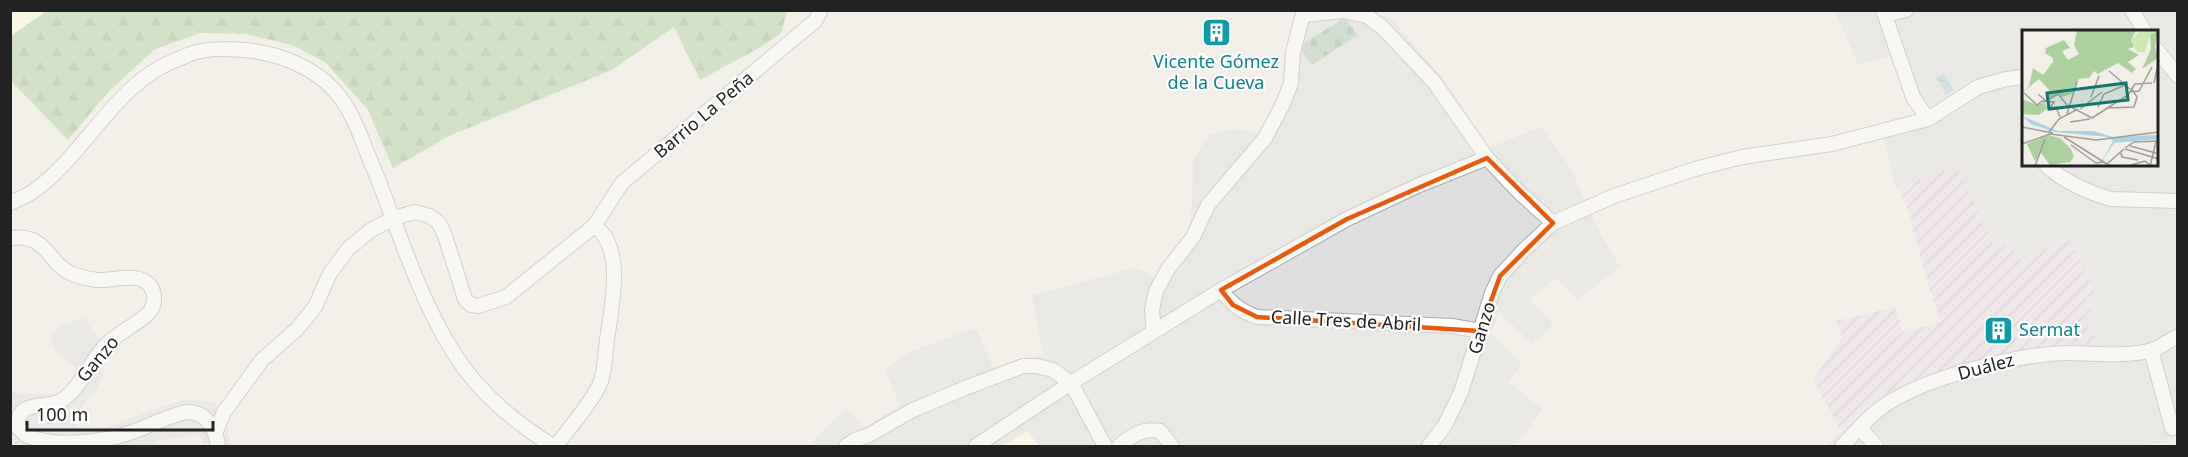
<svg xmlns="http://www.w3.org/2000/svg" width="2188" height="457" font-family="'Noto Sans',sans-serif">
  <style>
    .residential { fill: #e0dfdf; fill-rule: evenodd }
    .industrial { fill: url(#industrial-furrows) }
    .education { fill: #ffffe5 }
    .forest { fill: url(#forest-firs) }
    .cemetery { fill: url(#cemetery-stones) }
    .water { fill: url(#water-ripples) }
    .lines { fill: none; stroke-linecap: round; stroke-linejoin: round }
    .minor-casing { stroke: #a9a9a9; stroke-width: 16 }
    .minor { stroke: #fff; stroke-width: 14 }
    .marked { fill: none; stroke: #e8590c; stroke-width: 4.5; stroke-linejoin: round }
    .labels { text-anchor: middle; stroke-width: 4.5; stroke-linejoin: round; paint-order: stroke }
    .culture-label { font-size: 18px; fill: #0d838f; stroke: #fff }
    .street-label { font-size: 18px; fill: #222; stroke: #fff }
    .inset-road { fill: none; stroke: #9f9d99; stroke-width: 1.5 }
    .view { fill: #0f766e; fill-opacity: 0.15; stroke: #0f766e; stroke-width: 3 }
    .inset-edge { fill: none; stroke: #222; stroke-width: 3 }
  </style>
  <defs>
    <pattern id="industrial-furrows" width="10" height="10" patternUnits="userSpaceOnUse" patternTransform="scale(1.5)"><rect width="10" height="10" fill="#ebdbe8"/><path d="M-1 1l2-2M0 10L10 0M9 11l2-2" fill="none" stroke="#c9bcc7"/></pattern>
    <pattern id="forest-firs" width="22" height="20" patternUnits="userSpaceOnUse" patternTransform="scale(1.5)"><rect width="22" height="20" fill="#add19e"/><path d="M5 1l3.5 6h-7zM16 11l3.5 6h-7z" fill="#95b388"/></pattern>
    <pattern id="cemetery-stones" width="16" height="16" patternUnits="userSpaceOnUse" patternTransform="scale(1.5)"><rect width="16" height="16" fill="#aacbaf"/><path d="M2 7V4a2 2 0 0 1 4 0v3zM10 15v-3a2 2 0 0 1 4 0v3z" fill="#92ae96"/></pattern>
    <pattern id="water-ripples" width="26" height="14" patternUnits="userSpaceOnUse" patternTransform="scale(1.5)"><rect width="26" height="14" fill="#aad3df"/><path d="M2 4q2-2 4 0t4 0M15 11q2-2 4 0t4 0" fill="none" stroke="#92b5bf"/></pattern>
  </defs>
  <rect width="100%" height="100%" fill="#f2efe9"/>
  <g class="residential">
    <path d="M1298,11H1363L1391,18L1447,83L1488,148L1541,127L1569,166L1602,236L1620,267L1577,300L1557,278L1529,299L1553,325L1532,344L1499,312L1491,333L1522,365L1508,382L1542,409L1516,446H809L846,408L864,428L900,405L885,370L909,352L976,328L993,368L1043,354L1032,295L1135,268L1156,277L1190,232L1194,158L1209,135L1232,129L1263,133L1284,78Z"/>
    <path d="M1835,11H2177V437L2163,443L2132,446H1826L1861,411L1900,386L1928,375L1978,361L2083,315L2085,297L2095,293L1995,249L1963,177L1937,172L1896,190L1880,123L1916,115L1906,98L1890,56L1858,65ZM2023,32H2156V165H2023Z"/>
    <path d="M84,317L101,344L103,374L96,390L83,405L76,418V428L98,431L163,406L188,399L214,402L226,422L231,446H204L200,435L156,441L157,446H20L11,441L10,393L56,395L71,383L76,368L53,349L51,335L61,326Z"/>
  </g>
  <path class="industrial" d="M1957,167L1963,177L1995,249L2009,244L2022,261L2068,238L2096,293L2085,297L2091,311L2083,315L2099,348L1978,361L1928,375L1900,386L1884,396L1861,411L1841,430L1813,380L1842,337L1836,321L1896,307L1903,332L1941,322L1928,285L1910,216L1899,189L1937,172Z"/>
  <g class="education">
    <path d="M11,11H48L11,36Z"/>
    <path d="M1027,431L1039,446H1003Z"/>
  </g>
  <path class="forest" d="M48,10H787V11L781,34L759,48L700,80L674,27L612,70L451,135L393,168L368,110L325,62L292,45L246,34L201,33L155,49L109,91L68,140L11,81V36Z"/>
  <path class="cemetery" d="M1345,18L1358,35L1312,65L1299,46Z"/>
  <path class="water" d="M1944,74L1954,90L1946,95L1936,78Z"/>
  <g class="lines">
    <defs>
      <g id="minor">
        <path d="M1883,10L1913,97L1928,119"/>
        <path d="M2132,10L2145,32"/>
        <path d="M1303,15L1343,11L1367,16L1382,27L1434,82L1487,158L1518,191L1553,223"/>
        <path d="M1885,15L1906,10"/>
        <path d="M2156,49L2178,76"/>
        <path d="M2046,165C2062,181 2090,193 2111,199L2178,201"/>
        <path d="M10,203C18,199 28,196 35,190C81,157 112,93 161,67C170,62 181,58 190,54C210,47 233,49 253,51C282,55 314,68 334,90C352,109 361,138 371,162C397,224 416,292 452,350C476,390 514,422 553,446"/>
        <path d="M10,238C50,233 47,266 75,275C81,277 90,279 97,280C111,281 134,273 146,282C155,288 156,301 151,310C145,320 115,334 104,347C90,363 80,388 62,400C47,411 16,397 18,427C21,430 24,435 28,436C54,448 106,442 132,432C145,428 177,412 188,412C208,412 216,431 218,446"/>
        <path d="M1221,290C1232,304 1240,311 1257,317L1452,326L1480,331"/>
        <path d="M1154,331L1152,310L1156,291L1168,269L1193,237L1208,205L1265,138L1283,104L1291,83L1293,52L1304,10"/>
        <path d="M2151,350L2172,428"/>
        <path d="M1860,428L1876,446"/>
        <path d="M216,431L224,412L262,360L297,329L315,307L330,273L349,248L371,230L394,218L415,212L430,216L439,223L445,236L465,299L471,305L478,306L506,297L594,226L622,183L791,41L815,21L821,10"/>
        <path d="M556,446C567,431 596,397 601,381C605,369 605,353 607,340C611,308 626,246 594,226"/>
        <path d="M846,446L855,440L869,435L911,411L965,388L1023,366H1037L1053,370L1071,383L1105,446"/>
        <path d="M976,446L1071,383L1221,290L1347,219L1417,186L1487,158"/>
        <path d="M1119,446C1132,435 1142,428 1160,431L1172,446"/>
        <path d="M1429,446L1445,425L1461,392L1492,293L1500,276L1524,250L1553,223L1614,196L1695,169L1742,157L1832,144L1928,119L1978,87L2006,79L2023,77"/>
        <path d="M1842,446C1853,435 1864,421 1877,411C1916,379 2017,354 2067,353C2094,353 2123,357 2149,351C2159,348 2169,341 2178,336"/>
      </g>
    </defs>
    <use href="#minor" class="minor-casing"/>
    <use href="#minor" class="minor"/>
  </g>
  <path d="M0 0H2188V457H0ZM1487,158L1553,223L1500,276L1480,331L1257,317L1233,305L1221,290L1347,219Z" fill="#f2efe9" fill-opacity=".55" fill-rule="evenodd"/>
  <path class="marked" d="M1487,158L1553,223L1500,276L1480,331L1257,317L1233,305L1221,290L1347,219Z"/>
  <defs>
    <symbol id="building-square" viewBox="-11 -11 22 22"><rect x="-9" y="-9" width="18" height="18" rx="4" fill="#0f9aa8" stroke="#fff"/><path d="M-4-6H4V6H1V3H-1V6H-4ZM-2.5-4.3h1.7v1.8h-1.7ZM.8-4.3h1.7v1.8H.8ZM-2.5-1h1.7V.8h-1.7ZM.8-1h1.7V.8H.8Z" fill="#fff"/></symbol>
  </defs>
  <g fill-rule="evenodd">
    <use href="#building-square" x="1200" y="16" width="33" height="33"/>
    <use href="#building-square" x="1982" y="314" width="33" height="33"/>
  </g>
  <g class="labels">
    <g class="culture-label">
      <text x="1216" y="68">Vicente Gómez<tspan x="1216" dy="21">de la Cueva</tspan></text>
      <text x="2019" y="336" text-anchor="start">Sermat</text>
    </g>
    <g class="street-label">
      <text transform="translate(704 115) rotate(-40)" y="6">Barrio La Peña</text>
      <text transform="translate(1346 321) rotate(3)" y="6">Calle Tres de Abril</text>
      <text transform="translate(1482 328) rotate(-73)" y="6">Ganzo</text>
      <text transform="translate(98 359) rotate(-50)" y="6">Ganzo</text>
      <text transform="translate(1986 367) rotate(-15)" y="6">Duález</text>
    </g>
  </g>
  <g transform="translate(2022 30)">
    <rect width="136" height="136" fill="#f2efe9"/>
    <path d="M119,0H134L128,5L123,22H115L109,10Z" fill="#cdebb0"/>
    <path d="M55,0L114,1L109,10L112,17L106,19L117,25L106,32L114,39L110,43L96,33L76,44L72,41L67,48L57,49L51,63L40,67L36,63L28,68L25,65L28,61L17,49L0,63L7,56L11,38L21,45L31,32V28L23,23L24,18L42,10L48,18L40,21L46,30L57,24L52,15ZM136,0L133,17L136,28L120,39L129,19L128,5ZM0,69L15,75L22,72L26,78L17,85L0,84ZM26,105L38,108L49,119L52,127L48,132L28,135L19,123L13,131L5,114Z" fill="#add19e"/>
    <path d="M0,86L36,101H71L91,107L136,105V109L92,113L77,136L91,111L86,107L33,102L9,94Z" fill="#aad3df"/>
    <path class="inset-road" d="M87,41L108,59M132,53L137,30M107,62L117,61L130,37M2,63L15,75L20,71L32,72L28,78L34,77L38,87M16,64L24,71L36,64L45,75L70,88M69,67L77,46M76,77L82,64L103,55M84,78L112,77L115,67L109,58M58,79L80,62M45,84L55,52M70,88L106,65L113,54L130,53M48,92L68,89M0,97L31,103M27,102L37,89L56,79M42,107L88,136M0,114L28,104L74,110L137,102M49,115L74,133L82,132M108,116L134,123M103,118L112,112L137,111M103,119L137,129M99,123L100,127L116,130M85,134L102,119M109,135L123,131L129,136M13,136L23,109M128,136L134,112"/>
    <path class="view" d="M104,53L106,70L27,79L25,63Z"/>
    <rect width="136" height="136" class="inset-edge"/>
  </g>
  <rect width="2188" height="457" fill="none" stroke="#222222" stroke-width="24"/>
  <path d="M27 421v9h186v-9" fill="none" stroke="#222222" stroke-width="3"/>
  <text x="36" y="421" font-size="18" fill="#222222" stroke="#ffffff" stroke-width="4.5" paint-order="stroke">100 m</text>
</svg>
